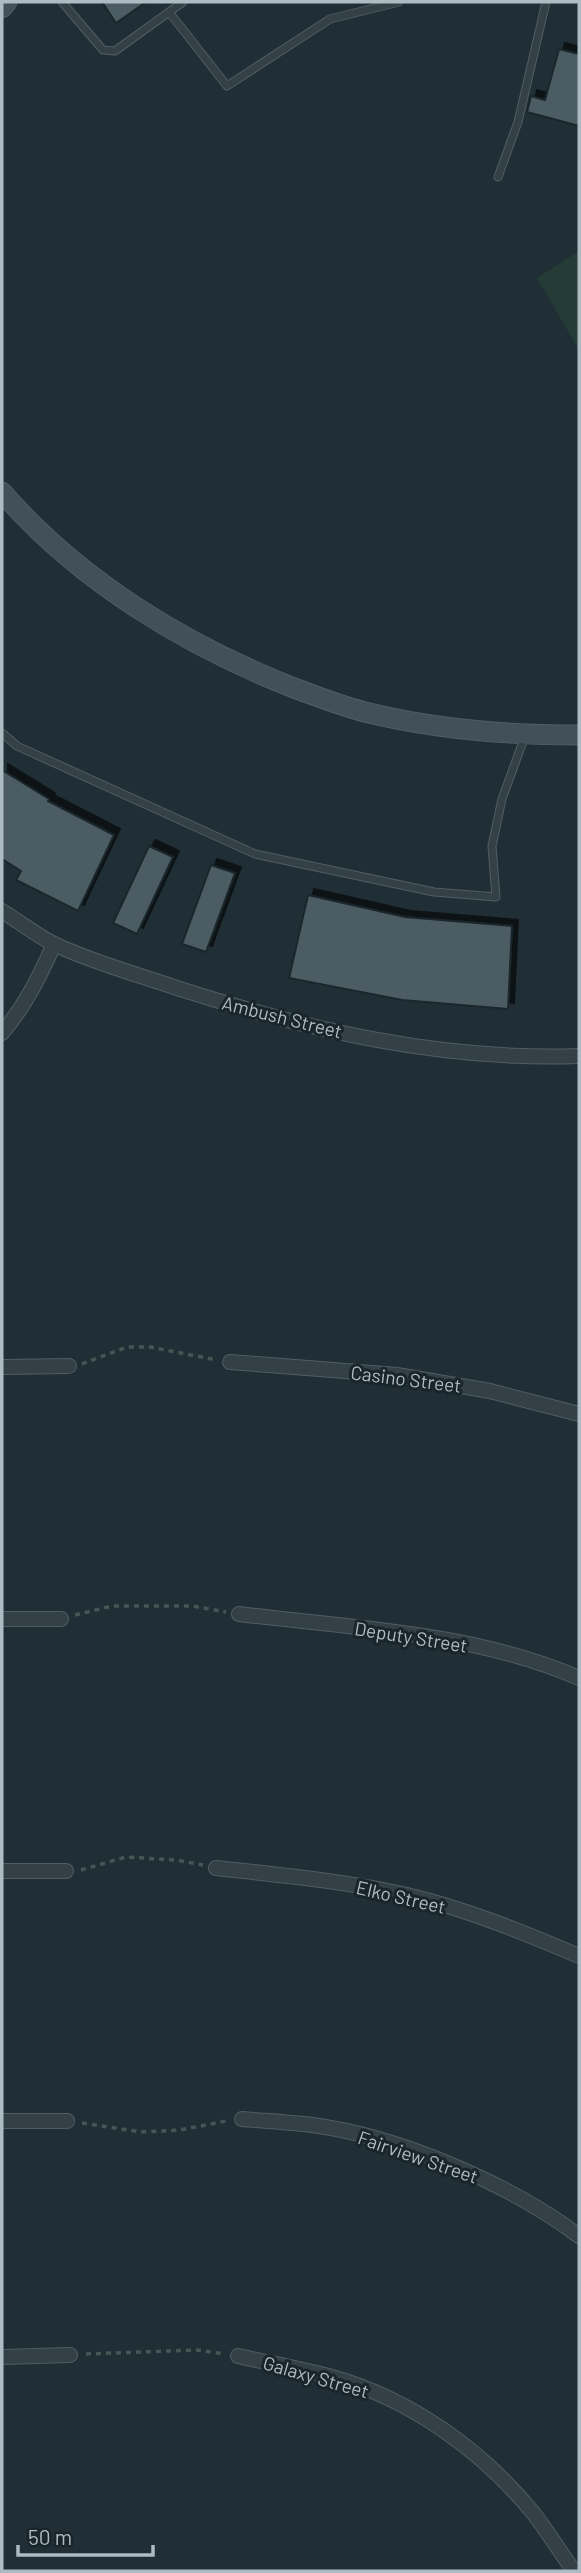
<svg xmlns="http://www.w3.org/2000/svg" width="581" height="2573" font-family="Barlow,sans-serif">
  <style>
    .green { fill: #253c36 }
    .building { fill: #4b5c64; stroke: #1a272c; stroke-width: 2; filter: url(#shadow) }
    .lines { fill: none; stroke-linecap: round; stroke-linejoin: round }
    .lane-casing { stroke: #505e64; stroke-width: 9 }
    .street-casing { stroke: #505e64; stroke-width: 16 }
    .secondary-casing { stroke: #505e64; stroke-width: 21 }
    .path { stroke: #435854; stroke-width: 3.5; stroke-dasharray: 5 5; stroke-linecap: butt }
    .lane { stroke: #334046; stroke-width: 7 }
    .street { stroke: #334046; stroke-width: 14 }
    .secondary { stroke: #415059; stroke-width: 19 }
    .labels { text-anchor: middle; stroke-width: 6; stroke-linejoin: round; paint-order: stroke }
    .street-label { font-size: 19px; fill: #adbbc3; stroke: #19252a }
  </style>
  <defs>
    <filter id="shadow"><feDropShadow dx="6" dy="-6" stdDeviation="0" flood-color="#0009"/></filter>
  </defs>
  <rect width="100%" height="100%" fill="#202f35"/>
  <path class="green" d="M579,251V350L537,278Z"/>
  <g class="building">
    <path d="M102,2H146L116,23Z"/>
    <path d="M559,49L579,54V126L527,112L531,96L545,100Z"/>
    <path d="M2,770L49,799L48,801L114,835L78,911L16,880L21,871L2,859Z"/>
    <path d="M149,846L173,857L137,934L113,923Z"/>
    <path d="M211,865L235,873L206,952L182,944Z"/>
    <path d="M308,895L405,917L512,926L508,1009L402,1000L289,978Z"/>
  </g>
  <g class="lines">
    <defs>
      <g id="lane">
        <path d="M62,2L103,50L115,51L183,2"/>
        <path d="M169,12L227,86L330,19L399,2"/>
        <path d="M498,177L518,122L546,2"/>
        <path d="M2,733L17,746L255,854L434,892L496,897L492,846L502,799L525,736"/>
      </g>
      <g id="street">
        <path d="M2,911C20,922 37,936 56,945C95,963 136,974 177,988C307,1030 442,1061 579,1056"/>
        <path d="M2,1033C25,1006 40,976 54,944"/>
        <path d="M230,1362L397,1375L490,1391L579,1414"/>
        <path d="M2,1367L69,1366"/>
        <path d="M239,1614C352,1628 473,1632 579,1678"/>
        <path d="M2,1619H61"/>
        <path d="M216,1868C279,1875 345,1881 407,1895C466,1909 523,1932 579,1956"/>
        <path d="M2,1871H66"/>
        <path d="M242,2119C266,2121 289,2122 312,2125C398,2136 510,2184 579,2236"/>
        <path d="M2,2121H67"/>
        <path d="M238,2356C269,2363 301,2369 332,2377C411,2399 483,2451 534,2514C548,2532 560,2552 574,2571"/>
        <path d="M2,2357L70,2355"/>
      </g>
      <g id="secondary">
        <path d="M2,8L7,2"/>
        <path d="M2,492C79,581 185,645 294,688C319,697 343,707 369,713C439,730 508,735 579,735"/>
      </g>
    </defs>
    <use href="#lane" class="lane-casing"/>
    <use href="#street" class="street-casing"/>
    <use href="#secondary" class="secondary-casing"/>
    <g class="path">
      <path d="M82,1364L127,1347H150L217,1360"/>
      <path d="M75,1615L112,1606H192L226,1612"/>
      <path d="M81,1870L126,1857L176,1860L203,1865"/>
      <path d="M82,2123L141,2132L180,2130L226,2121"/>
      <path d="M86,2354L197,2350L225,2354"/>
    </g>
    <use href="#lane" class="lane"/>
    <use href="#street" class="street"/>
    <use href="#secondary" class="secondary"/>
  </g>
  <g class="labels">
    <g class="street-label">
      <text transform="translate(282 1017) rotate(14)" y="7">Ambush Street</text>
      <text transform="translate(406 1379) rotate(7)" y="7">Casino Street</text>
      <text transform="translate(411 1637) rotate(9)" y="7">Deputy Street</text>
      <text transform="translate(401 1897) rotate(13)" y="7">Elko Street</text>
      <text transform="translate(418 2157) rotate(19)" y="7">Fairview Street</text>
      <text transform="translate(316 2377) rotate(16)" y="7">Galaxy Street</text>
    </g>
  </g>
  <rect width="581" height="2573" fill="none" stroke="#adbbc3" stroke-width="7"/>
  <path d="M18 2545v10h135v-10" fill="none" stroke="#adbbc3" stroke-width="3.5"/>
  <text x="28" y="2545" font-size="21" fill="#adbbc3" stroke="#19252a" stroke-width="5" paint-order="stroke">50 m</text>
</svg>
